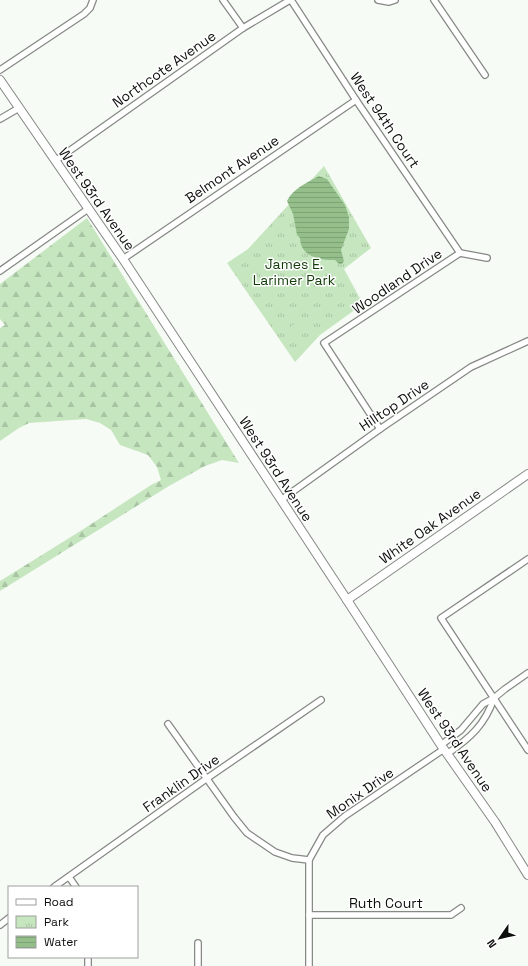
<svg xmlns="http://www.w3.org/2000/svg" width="528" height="966" font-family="'Space Grotesk',sans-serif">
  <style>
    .forest { fill: url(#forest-firs) }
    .park { fill: url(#park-tufts) }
    .garden { fill: #c6e6bf }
    .water { fill: url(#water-rules) }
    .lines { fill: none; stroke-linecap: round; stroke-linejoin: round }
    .street-casing { stroke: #868985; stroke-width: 8 }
    .secondary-casing { stroke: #868985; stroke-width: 10 }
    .street { stroke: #fff; stroke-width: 5.5 }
    .secondary { stroke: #fff; stroke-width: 8 }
    .labels { text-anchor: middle; stroke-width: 3; stroke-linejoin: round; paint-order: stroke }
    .street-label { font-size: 14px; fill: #0d0f0d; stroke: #fff }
    .park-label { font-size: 14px; fill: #123c08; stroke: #fff }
  </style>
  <defs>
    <pattern id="forest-firs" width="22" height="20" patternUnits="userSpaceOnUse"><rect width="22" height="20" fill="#c6e6bf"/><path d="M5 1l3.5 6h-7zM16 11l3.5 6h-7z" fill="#a9c4a3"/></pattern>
    <pattern id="park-tufts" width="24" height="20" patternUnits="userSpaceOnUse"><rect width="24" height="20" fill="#c6e6bf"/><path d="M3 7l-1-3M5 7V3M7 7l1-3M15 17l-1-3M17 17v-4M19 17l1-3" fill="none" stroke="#a9c4a3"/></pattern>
    <pattern id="water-rules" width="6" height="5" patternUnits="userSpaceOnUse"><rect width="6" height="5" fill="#94bf8b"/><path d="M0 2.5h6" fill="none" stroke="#7ea377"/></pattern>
  </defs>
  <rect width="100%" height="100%" fill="#f7fbf6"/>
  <path class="forest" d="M87,218L239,463L222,460L205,466L169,486L0,591V581L82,530L151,485L161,480L157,467L148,455L120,445L111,430L100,423L86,419L29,423L19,428L0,441V328L5,325L0,319V284Z"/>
  <path class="park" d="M324,166L371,248L344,269L363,304L320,335L295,362L227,263L248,249Z"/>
  <path class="garden" d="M301,319L309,329L292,342L284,332Z"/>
  <path class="water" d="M319,176L327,179L345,205L349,217V229L341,250L344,261L342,264H339L335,260C320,261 300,256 300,238L297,235L293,214L287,201C292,189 308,182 319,176Z"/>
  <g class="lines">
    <defs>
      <g id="street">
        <path d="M223,0L243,28"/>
        <path d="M291,0L356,100L460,253"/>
        <path d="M378,0L389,2L395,0"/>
        <path d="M434,0L485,75"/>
        <path d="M0,70L84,14L90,8L93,0"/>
        <path d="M0,119L19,108"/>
        <path d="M55,161L243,28L290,0"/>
        <path d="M123,259L356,100"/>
        <path d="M0,271L88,209"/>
        <path d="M380,429L324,343L460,253L487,258"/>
        <path d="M281,500L380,429L471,367L528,341"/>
        <path d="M528,559L441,618L528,750"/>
        <path d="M168,724L234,817L247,833L275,852L292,858L309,860"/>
        <path d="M441,745L461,730L483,704L494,698L505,689L528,673"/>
        <path d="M447,754C470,738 485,725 494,698"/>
        <path d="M69,877L76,887"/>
        <path d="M54,887L206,779L321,700"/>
        <path d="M309,915H451L461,908"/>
        <path d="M0,925L9,918"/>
        <path d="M88,957V966"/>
        <path d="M198,966V943"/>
        <path d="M309,966V860L323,835L345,816L444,749"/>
      </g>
      <g id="secondary">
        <path d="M0,80L123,259L347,600L441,745L495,822L528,875"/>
        <path d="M347,600L528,474"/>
      </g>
    </defs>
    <use href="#street" class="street-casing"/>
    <use href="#secondary" class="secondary-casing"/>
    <use href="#street" class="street"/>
    <use href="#secondary" class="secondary"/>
  </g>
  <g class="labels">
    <g class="street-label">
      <text transform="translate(164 69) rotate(-35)" y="5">Northcote Avenue</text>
      <text transform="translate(385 120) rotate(56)" y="5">West 94th Court</text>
      <text transform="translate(232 169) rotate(-34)" y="5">Belmont Avenue</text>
      <text transform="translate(97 199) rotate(55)" y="5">West 93rd Avenue</text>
      <text transform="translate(397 281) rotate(-34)" y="5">Woodland Drive</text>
      <text transform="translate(394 405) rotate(-34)" y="5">Hilltop Drive</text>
      <text transform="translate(276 469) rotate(57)" y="5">West 93rd Avenue</text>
      <text transform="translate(430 526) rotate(-35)" y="5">White Oak Avenue</text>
      <text transform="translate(455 740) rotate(56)" y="5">West 93rd Avenue</text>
      <text transform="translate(181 783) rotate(-35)" y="5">Franklin Drive</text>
      <text transform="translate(360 793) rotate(-35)" y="5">Monix Drive</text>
      <text x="386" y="908">Ruth Court</text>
    </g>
    <g class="park-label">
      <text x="294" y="269">James E.<tspan x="294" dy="16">Larimer Park</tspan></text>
    </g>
  </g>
  <rect x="8" y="886" width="130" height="72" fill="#ffffff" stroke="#9e9f9e"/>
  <rect x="16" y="899" width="20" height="6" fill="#ffffff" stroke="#9e9f9e"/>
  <text x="44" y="906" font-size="12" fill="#0d0f0d">Road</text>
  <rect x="16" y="916" width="20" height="12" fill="url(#park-tufts)" stroke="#9e9f9e"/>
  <text x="44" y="926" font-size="12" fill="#0d0f0d">Park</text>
  <rect x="16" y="936" width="20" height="12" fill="url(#water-rules)" stroke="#9e9f9e"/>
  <text x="44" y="946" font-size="12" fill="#0d0f0d">Water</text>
  <g transform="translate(500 938) rotate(236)" stroke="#ffffff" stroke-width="3" paint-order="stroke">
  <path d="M0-3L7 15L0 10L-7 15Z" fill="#0d0f0d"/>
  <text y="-6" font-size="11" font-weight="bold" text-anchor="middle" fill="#0d0f0d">N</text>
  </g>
</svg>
